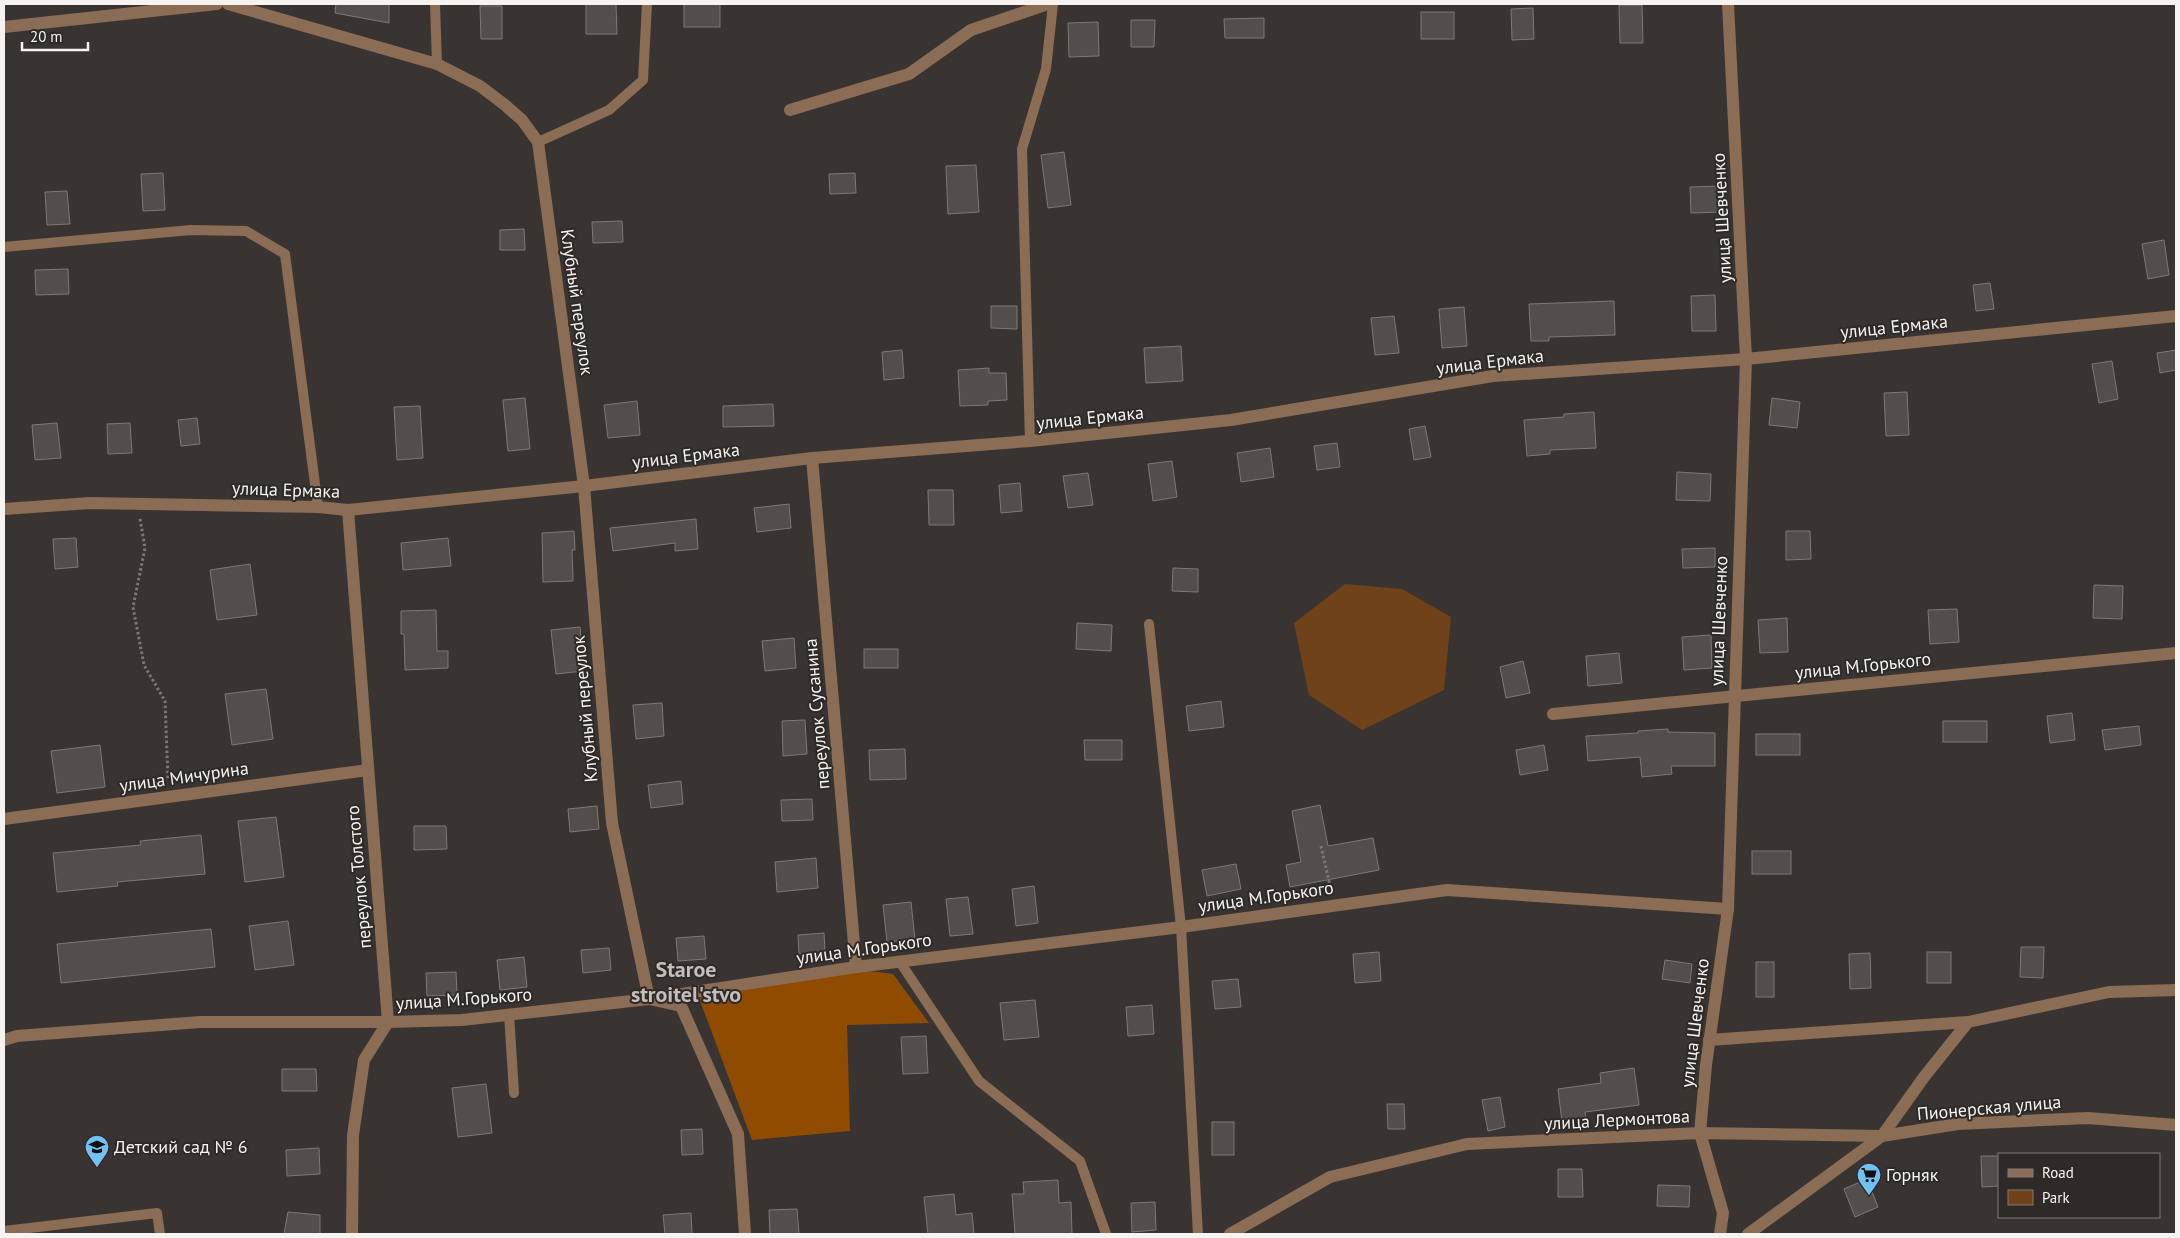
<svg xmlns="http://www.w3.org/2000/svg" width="2180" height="1238" font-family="'PT Sans',sans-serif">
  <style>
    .green { fill: #6f421a }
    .forest { fill: #8f4c00 }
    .building { fill: #534e4b; stroke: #7e7975 }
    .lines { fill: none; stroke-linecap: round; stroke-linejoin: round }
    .path { stroke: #7c7875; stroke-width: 3; stroke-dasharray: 2.5 2.5; stroke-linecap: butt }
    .service { stroke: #8b6c54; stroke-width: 10 }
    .minor { stroke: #8b6c54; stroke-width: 12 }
    .labels { text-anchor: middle; stroke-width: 4; stroke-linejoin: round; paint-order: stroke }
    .street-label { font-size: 18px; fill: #f6f3f1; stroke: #2f2a27 }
    .poi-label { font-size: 18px; fill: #f6f3f1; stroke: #2f2a27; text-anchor: start }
    .district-label { font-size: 22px; font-weight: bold; fill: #c4beba; stroke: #2f2a27 }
  </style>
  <rect width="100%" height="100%" fill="#393431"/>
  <path class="green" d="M1345,584L1402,589L1451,617L1444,690L1362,730L1309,695L1294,623Z"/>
  <path class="forest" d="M862,970L893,974L929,1023L847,1025L850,1131L752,1140L699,998Z"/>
  <g class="building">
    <path d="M336,4H389V23L335,13Z"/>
    <path d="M586,4H616L617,34H586Z"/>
    <rect x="684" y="4" width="36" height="23"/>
    <path d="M1619,5H1642L1643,43H1620Z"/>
    <path d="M480,6H502V39H481Z"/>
    <path d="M1533,8L1534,39L1512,40L1511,9Z"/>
    <rect x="1421" y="12" width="33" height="27"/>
    <path d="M1264,18V38H1225L1224,19Z"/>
    <path d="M1131,20H1155L1154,47H1131Z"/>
    <path d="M1098,22L1099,56L1069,57L1068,23Z"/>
    <path d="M1064,152L1071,205L1048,208L1041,155Z"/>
    <path d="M976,165L979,212L948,214L946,166Z"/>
    <path d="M163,173L165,210L143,211L141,174Z"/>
    <path d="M855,173L856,193L830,194L829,174Z"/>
    <path d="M1721,186L1722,212L1691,213L1690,187Z"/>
    <path d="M67,191L70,224L47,225L45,192Z"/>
    <path d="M622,221L623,242L593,243L592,222Z"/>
    <path d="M524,229L525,250H500V230Z"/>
    <path d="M2164,240L2169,275L2148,279L2142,244Z"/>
    <path d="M68,269L69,294L36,295L35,270Z"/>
    <path d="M1990,283L1994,309L1976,311L1973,285Z"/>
    <path d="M1715,295L1716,331H1692L1691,296Z"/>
    <path d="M1614,301L1615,335L1549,337V341H1531L1529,304Z"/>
    <path d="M991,306H1017V329L991,328Z"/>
    <path d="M1464,307L1467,346L1442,348L1439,309Z"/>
    <path d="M1394,316L1399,353L1375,355L1371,318Z"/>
    <path d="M1181,346L1183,381L1146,383L1144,348Z"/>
    <path d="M902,350L904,378L884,380L882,352Z"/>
    <path d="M2176,350V370L2160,373L2157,353Z"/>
    <path d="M2112,361L2118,399L2099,403L2092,364Z"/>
    <path d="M989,368V373H1006L1007,400L988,401V405L960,406L958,370Z"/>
    <path d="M1907,392L1909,435L1886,436L1884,393Z"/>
    <path d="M525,398L530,449L508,451L503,400Z"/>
    <path d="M1772,398L1800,402L1797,428L1769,425Z"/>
    <path d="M637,401L640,435L608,438L604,405Z"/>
    <path d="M773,404L774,426L723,427V406Z"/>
    <path d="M420,406L423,458L397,460L394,407Z"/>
    <path d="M1594,412L1596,448L1550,450V454L1527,456L1524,420L1564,417V414Z"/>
    <path d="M197,418L200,444L181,446L178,420Z"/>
    <path d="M57,423L61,458L35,460L32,425Z"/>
    <path d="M130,423L132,453L108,454L107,424Z"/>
    <path d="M1425,426L1431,457L1414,460L1409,429Z"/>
    <path d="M1337,443L1340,467L1317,470L1314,446Z"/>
    <path d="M1270,448L1274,477L1241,482L1237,453Z"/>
    <path d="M1172,461L1177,497L1153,501L1148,464Z"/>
    <path d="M1677,472L1711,474L1710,501L1676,500Z"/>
    <path d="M1088,473L1093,505L1068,508L1063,476Z"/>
    <path d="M1020,483L1022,511L1001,513L999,485Z"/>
    <path d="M928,490H953L954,525H929Z"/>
    <path d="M789,504L791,528L757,532L754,508Z"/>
    <path d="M696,519L698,549L675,551V543L613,551L610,528Z"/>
    <path d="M574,531L575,550H572L573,581L543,582L542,533Z"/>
    <path d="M1786,531H1810L1811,559L1786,560Z"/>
    <path d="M76,538L78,567L55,569L53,539Z"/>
    <path d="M448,538L451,566L403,570L401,543Z"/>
    <path d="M1715,548V567L1683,568L1682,549Z"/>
    <path d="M250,564L257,615L217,620L210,570Z"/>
    <path d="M1173,568L1198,569V592L1172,591Z"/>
    <path d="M2094,585L2123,586L2122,619L2093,618Z"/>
    <path d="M1957,609L1959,642L1930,644L1928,610Z"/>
    <path d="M436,610L437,651H448V668L405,670L404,634H401V611Z"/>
    <path d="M1787,618L1788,652L1760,653L1758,620Z"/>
    <path d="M1077,623L1112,625L1111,651L1076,649Z"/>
    <path d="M580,627L584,671L556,674L551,630Z"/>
    <path d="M1711,635L1712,668L1684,670L1682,637Z"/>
    <path d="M794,638L796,668L765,671L762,641Z"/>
    <rect x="864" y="649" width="34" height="19"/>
    <path d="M1619,653L1622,683L1588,686L1586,656Z"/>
    <path d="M1523,661L1530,693L1506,698L1500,667Z"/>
    <path d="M266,689L273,739L232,745L225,694Z"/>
    <path d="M1221,701L1224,727L1189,731L1186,706Z"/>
    <path d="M662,703L664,736L636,739L633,705Z"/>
    <path d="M2072,713L2075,740L2050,743L2047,716Z"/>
    <path d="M805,720L807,754L783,756L782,721Z"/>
    <rect x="1943" y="721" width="44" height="21"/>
    <path d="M2139,726L2141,745L2105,750L2102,730Z"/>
    <path d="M1668,729V732L1715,733V766H1671L1672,774L1642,777L1640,757L1588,761L1586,736L1638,733V731Z"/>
    <rect x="1756" y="734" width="44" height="21"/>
    <path d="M1084,740H1122V760H1085Z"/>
    <path d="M100,745L105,787L57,793L51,751Z"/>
    <path d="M1544,745L1548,770L1520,775L1516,750Z"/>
    <path d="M905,749L906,779L870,780L869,750Z"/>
    <path d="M681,781L683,804L651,808L648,785Z"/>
    <path d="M812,799L813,820L782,821L781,800Z"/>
    <path d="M1320,805L1328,846L1373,838L1379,870L1290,887L1286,865L1301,862L1292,811Z"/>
    <path d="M597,806L599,829L570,832L568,809Z"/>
    <path d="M276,817L284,877L245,882L238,821Z"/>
    <path d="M414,826H446L447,849L414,850Z"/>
    <path d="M201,835L205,874L117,882L118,886L57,892L53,853L141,845L140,841Z"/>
    <rect x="1752" y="851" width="39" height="23"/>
    <path d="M816,858L818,888L777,892L775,862Z"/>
    <path d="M1236,864L1241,889L1207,896L1202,870Z"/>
    <path d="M1034,886L1038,923L1016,926L1012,889Z"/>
    <path d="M968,897L973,934L950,936L946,899Z"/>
    <path d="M911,902L915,939L887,942L883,905Z"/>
    <path d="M288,921L294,965L255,970L249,926Z"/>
    <path d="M211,929L215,967L61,983L57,944Z"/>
    <path d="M824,933L825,952L799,954L798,935Z"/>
    <path d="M704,936L706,959L678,961L676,938Z"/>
    <path d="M2021,947H2044L2043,978L2020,977Z"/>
    <path d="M609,948L611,970L583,973L581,950Z"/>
    <path d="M1379,952L1381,981L1355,983L1353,954Z"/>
    <rect x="1927" y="952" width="24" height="31"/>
    <path d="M1870,953L1871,988L1850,989L1849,954Z"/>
    <path d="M524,957L527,987L500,990L497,960Z"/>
    <path d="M1665,960L1692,964L1690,983L1662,979Z"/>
    <rect x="1756" y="962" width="18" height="35"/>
    <path d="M456,972L457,995L427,996L426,973Z"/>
    <path d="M1238,979L1241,1007L1215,1009L1212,981Z"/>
    <path d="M1035,1000L1039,1037L1004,1040L1000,1003Z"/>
    <path d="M1152,1005L1154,1034L1128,1036L1126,1007Z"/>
    <path d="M926,1036L928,1073L903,1074L901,1037Z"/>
    <path d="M1634,1068L1639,1105L1585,1112L1586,1118L1562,1122L1558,1089L1601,1083L1600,1073Z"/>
    <path d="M282,1069H316L317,1091H282Z"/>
    <path d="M486,1084L492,1133L458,1137L452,1088Z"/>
    <path d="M1500,1097L1505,1127L1488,1131L1482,1100Z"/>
    <path d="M1387,1104H1404L1405,1129H1388Z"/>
    <rect x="1212" y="1122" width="22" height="33"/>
    <path d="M702,1129L703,1154L682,1155L681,1130Z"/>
    <path d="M319,1148L320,1174L287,1176L286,1150Z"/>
    <path d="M1981,1156H1999V1186L1982,1187Z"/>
    <path d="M1558,1169H1582L1583,1197H1558Z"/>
    <path d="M1867,1179L1878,1207L1855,1217L1844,1189Z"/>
    <path d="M1058,1180L1059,1203L1071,1202L1072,1234H1015L1012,1194H1024L1023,1182Z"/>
    <path d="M1658,1185L1690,1186L1689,1207L1657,1206Z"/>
    <path d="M954,1194L956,1215L972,1213L974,1234H928L924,1197Z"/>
    <path d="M1155,1202L1156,1230L1132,1232L1131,1203Z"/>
    <path d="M797,1209L799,1234H770L769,1210Z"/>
    <path d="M288,1212L320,1215V1234H284Z"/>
    <path d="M691,1213L692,1234H665L663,1215Z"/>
  </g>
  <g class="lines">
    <g class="path">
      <path d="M140,519L145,548L133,607L144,665L165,701L168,780"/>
      <path d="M1321,846L1331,890"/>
    </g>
    <g class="service">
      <path d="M435,4L437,64"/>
      <path d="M538,142L609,110L643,80L647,4"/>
      <path d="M4,247L191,230L246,231L285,254L318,507"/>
      <path d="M1030,441L1022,149L1046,69L1053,4"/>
      <path d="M1149,624L1181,927L1198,1234"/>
      <path d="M900,962L979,1081L1080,1161L1106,1234"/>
      <path d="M509,1014L514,1093"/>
      <path d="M4,1231L157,1213L160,1234"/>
    </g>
    <g class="minor">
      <path d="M228,4L437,64L480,86L505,105L522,120L538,142L584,486L612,823L649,999L681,1006L738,1134L745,1234"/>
      <path d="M4,27L217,4"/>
      <path d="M790,110L909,74L971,30L1048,4"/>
      <path d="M812,458L856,967"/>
      <path d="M4,509L90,503L318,507L348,510L584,486L812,458L1030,441L1231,420L1493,376L1746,359L2176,316"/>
      <path d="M348,510L388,1022L364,1060L353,1135L352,1234"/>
      <path d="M1553,714L2176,653"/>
      <path d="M4,819L368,770"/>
      <path d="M4,1040L17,1036L200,1022H388L462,1020L649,999L856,967L1181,927L1447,890L1728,909"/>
      <path d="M1709,1040L1968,1022"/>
      <path d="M1230,1234L1330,1177L1467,1144L1700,1133L1882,1136L1924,1077L1968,1022L2109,992L2176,990"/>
      <path d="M1720,1234L1723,1213L1700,1133L1706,1065L1728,909L1746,359L1728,4"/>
      <path d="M1748,1234L1882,1136L1958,1124L2088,1118L2176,1125"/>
    </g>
  </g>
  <defs>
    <symbol id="school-pin" viewBox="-11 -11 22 30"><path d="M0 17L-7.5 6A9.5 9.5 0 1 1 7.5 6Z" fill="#71c1f5" stroke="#2f2a27"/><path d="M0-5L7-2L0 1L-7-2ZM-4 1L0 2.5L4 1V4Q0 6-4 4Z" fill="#111"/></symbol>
    <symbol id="supermarket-pin" viewBox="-11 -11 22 30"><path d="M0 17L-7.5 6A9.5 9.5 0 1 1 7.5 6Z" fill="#71c1f5" stroke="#2f2a27"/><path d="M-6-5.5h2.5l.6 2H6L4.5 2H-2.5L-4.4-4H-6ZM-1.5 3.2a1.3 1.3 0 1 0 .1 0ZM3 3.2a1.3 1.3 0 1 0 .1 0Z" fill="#111"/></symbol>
  </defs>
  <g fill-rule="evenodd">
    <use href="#school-pin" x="83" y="1133" width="28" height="38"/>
    <use href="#supermarket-pin" x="1855" y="1161" width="28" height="38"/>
  </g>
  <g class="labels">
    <g class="street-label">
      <text transform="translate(1722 218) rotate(-93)" y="6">улица Шевченко</text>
      <text transform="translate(577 302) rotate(82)" y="6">Клубный переулок</text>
      <text transform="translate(1894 327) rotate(-6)" y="6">улица Ермака</text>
      <text transform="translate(1490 362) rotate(-7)" y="6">улица Ермака</text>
      <text transform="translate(1090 418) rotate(-6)" y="6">улица Ермака</text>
      <text transform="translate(686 456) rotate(-7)" y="6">улица Ермака</text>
      <text transform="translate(286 490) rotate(2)" y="6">улица Ермака</text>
      <text transform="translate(1719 621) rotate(-88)" y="6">улица Шевченко</text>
      <text transform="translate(1863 666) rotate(-6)" y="6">улица М.Горького</text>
      <text transform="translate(585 709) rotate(-95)" y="6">Клубный переулок</text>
      <text transform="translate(817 714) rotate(-95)" y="6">переулок Сусанина</text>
      <text transform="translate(184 777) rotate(-8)" y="6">улица Мичурина</text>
      <text transform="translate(359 877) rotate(-95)" y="6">переулок Толстого</text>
      <text transform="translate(1266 897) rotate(-8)" y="6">улица М.Горького</text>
      <text transform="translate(864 949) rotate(-8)" y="6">улица М.Горького</text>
      <text transform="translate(464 999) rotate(-4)" y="6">улица М.Горького</text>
      <text transform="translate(1695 1023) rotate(-83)" y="6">улица Шевченко</text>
      <text transform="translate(1989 1108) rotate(-5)" y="6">Пионерская улица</text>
      <text transform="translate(1617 1120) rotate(-3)" y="6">улица Лермонтова</text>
    </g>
    <g class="poi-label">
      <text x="114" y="1153">Детский сад № 6</text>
      <text x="1886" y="1181">Горняк</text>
    </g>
    <g class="district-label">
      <text x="686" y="977">Staroe<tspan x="686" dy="25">stroitel'stvo</tspan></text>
    </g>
  </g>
  <rect width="2180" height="1238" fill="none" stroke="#f6f3f1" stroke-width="10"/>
  <rect x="1998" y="1153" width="162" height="65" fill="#2f2a27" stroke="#7f7a78"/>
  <rect x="2008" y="1169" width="25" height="8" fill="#8b6c54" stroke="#7f7a78"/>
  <text x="2042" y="1178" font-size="15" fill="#f6f3f1">Road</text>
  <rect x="2008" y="1190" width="25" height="15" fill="#6f421a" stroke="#7f7a78"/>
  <text x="2042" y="1203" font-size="15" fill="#f6f3f1">Park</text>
  <path d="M22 42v8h66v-8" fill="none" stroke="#f6f3f1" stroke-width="2.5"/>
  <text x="30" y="42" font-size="15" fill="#f6f3f1" stroke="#2f2a27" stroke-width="4" paint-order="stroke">20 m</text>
</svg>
